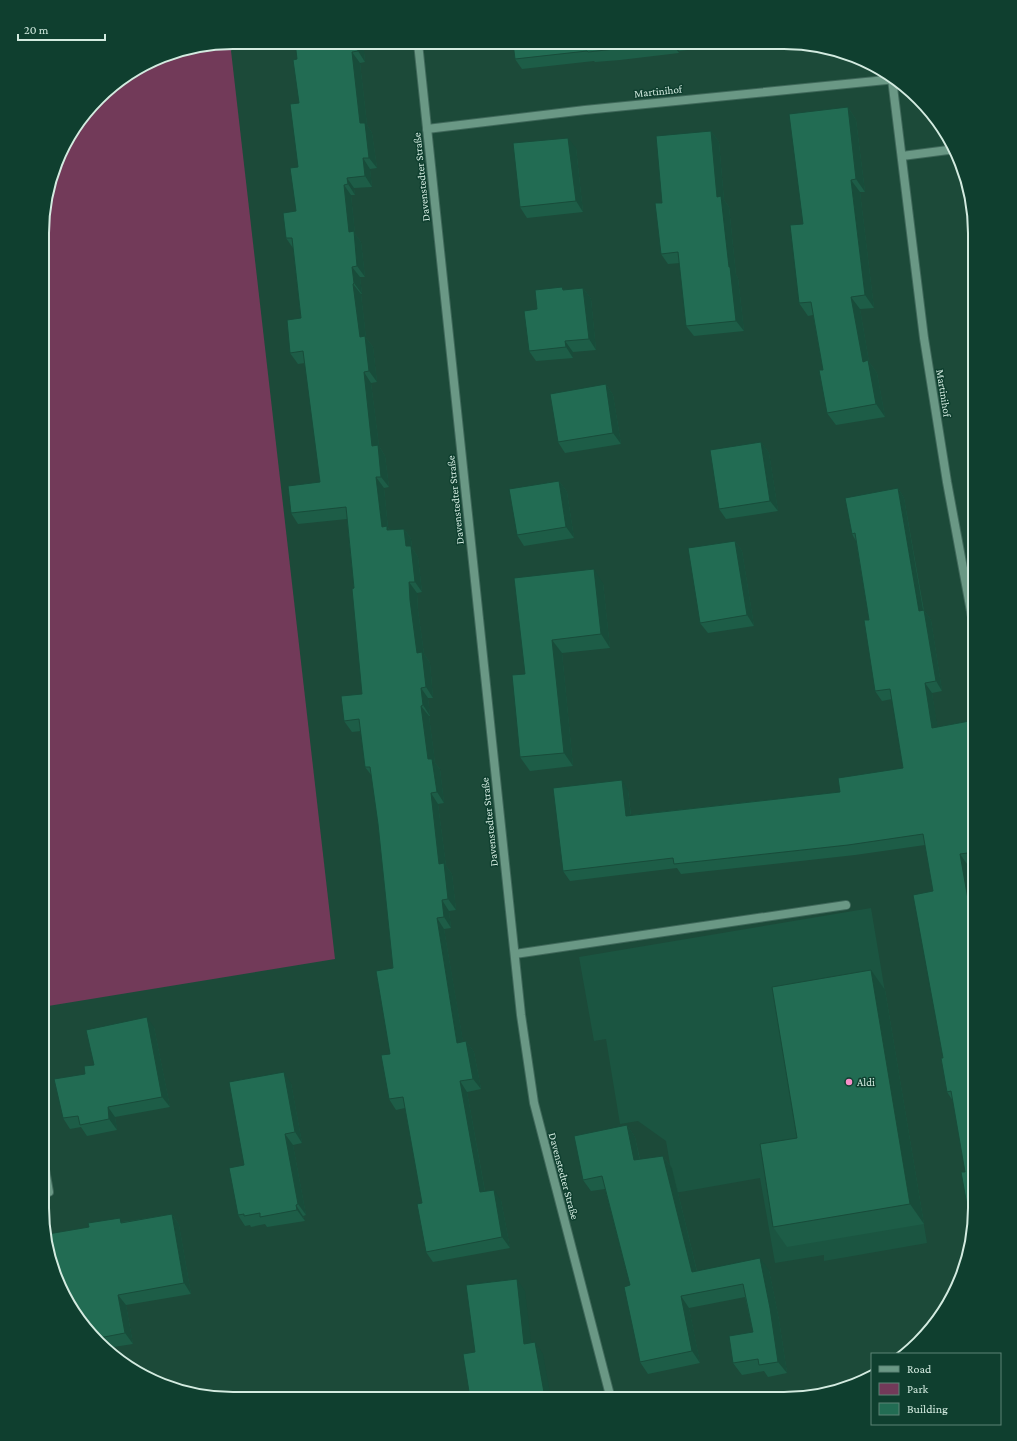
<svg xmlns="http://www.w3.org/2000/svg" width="1017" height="1441" font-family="'Crimson Pro',serif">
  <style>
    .built { fill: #1b5541 }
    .green { fill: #723a59 }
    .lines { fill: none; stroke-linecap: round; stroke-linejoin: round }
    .minor-casing { stroke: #3f685a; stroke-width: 10 }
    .minor { stroke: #6a9885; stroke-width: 8 }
    .wall { fill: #1d5d47 }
    .shaded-wall { fill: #184c3a }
    .building { fill: #226c53; stroke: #184c3a }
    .poi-dot { fill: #f98fc9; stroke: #0f3f2f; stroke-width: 1.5 }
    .labels { text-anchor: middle; stroke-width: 3; stroke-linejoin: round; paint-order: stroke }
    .street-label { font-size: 11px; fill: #d3ebe0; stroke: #0f3f2f }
    .poi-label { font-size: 11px; fill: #d3ebe0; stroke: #0f3f2f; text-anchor: start }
    .rim { fill: none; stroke: #d3ebe0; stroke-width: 2 }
  </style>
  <rect width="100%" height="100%" fill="#1c4a39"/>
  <path class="built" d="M871,908L927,1243L824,1261V1255L775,1263L760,1178L675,1193L666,1141L638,1121L620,1124L606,1039L594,1041L579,957Z"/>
  <path class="green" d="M230,42L335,959L42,1007L44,208L67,138L107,89L171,52Z"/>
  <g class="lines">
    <defs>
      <g id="minor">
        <path d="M418,43L521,1015L534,1103L611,1399"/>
        <path d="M892,79L924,338L947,482L975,633"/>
        <path d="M427,129L585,110L896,79"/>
        <path d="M902,156L956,149"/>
        <path d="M515,954L846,905"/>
        <path d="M42,1194L49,1192L42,1153"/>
      </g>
    </defs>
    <use href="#minor" class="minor-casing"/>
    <use href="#minor" class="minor"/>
  </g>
  <g class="wall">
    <path d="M363,42L365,62L360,63L367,125L372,133L377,168L370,169L372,187L354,188L355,195H351L355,234L361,242L365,277H360L362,294H361L366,338L373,347L375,365L377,382L371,383L379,446L385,456L389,487L384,488L388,528L390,530L404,529L411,539L412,548L418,557L422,592L417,593L418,610L424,654L430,663L433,698H428L430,716H429L435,763L440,769L444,803L438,804L446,866L452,874L456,910L449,911L451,928L444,929L463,1042L466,1041L474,1052L481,1089L467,1092L485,1191L501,1200L510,1248L433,1262L426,1252L422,1203L405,1108L396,1110L389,1099L390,1054L393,968L378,824L372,776L365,767L361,731L352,732L344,721L362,694L354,588L347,519L298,524L291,513L320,482L305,363L298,364L290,353L301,318L293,248L286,238L296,211L298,167L299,103L297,59Z"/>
    <path d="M513,43H747L679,51V53L620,60L595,62L594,61L522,69L515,59Z"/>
    <path d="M749,43L786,44L752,47Z"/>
    <path d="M848,107L856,120L865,192H860L874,308L860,309L869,362L877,373L885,417L836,425L827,413L823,370L813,315L808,316L799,303Z"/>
    <path d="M711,131L719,142L724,200L729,207L736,275L738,278L744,331L694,336L686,326L680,263L668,264L661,254L662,203Z"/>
    <path d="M576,148L583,212L527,218L520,207Z"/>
    <path d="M562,287L564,290L583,288L591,299L596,350L573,352V358L536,361L529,351L537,309Z"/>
    <path d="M606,384L613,395L621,444L565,453L558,442Z"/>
    <path d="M761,442L769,453L778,511L726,519L719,509Z"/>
    <path d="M559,481L567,492L574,538L524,546L517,535Z"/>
    <path d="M898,488L904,498L924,611V610L931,620L942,691L932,693L937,727L975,720V862L967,864L975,910V1215H974L967,1205L965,1172L953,1101L947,1092L943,1058L933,891L925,845L855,855L681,874L677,868L570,881L563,871L628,790L631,815L840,792L903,768L892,699L882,701L875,691L869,620L856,541L852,534Z"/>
    <path d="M735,541L742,551L754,626L708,633L700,623Z"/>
    <path d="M514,578L603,583L610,648L562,653L573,766L530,771L520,757L525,674Z"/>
    <path d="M885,990L924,1224L787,1247L773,1227L797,1138Z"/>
    <path d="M154,1027L170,1107L115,1117L117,1130L87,1136L81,1127L70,1129L63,1118L85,1074L94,1065Z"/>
    <path d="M291,1083L302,1143L293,1145L306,1215L303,1216L305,1221L267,1227L265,1224L251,1227L250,1225L245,1226L238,1215L244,1165Z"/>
    <path d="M627,1125L635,1137L640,1160L663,1156L672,1168L697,1271L769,1270L779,1320L787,1373L768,1377L764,1371L742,1375L733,1363L753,1332L745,1297L689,1308L700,1363L648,1374L640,1362L630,1285L605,1189L591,1191L583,1180Z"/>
    <path d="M172,1214L179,1225L191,1294L126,1305L133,1344L107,1348L62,1292L48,1234Z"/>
  </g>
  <g class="shaded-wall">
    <path d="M357,42H363L365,62L358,51Z"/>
    <path d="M672,43H674L679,51V53Z"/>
    <path d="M352,52L360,63L367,125L372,133L377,168L369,158L360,123Z"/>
    <path d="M848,107L856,120L865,192L856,179Z"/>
    <path d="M711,131L719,142L724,200L729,207L736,275L738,278L744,331L736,321L729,267L717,197Z"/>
    <path d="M568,138L576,148L583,212L576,201Z"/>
    <path d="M363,158L370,169L372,187L365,176Z"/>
    <path d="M347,178L354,188L355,195L348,184Z"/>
    <path d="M851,180L860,192L874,308L865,295Z"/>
    <path d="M344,185L351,195L355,234L361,242L365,277L357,266L349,232Z"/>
    <path d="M352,267L360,277L362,294L354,283Z"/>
    <path d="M353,284L361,294L366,338L373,347L377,382L369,371L360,337Z"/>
    <path d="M583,288L591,299L596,350L589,339Z"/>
    <path d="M851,297L860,309L869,362L877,373L885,417L876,404L863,362Z"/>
    <path d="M565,341L573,352V358L566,347Z"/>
    <path d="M364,372L371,383L379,446L385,456L389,487L381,477L372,446Z"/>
    <path d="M606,384L613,395L621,444L613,433Z"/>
    <path d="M761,442L769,453L778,511L770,501Z"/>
    <path d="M376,477L384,488L388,528L394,537L382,527Z"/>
    <path d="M559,481L567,492L574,538L566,527Z"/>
    <path d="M898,488L904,498L925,621L919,611Z"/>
    <path d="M404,529L411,539L412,548L418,557L422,592L415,582L406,546Z"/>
    <path d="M735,541L742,551L754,626L747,615Z"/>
    <path d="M594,569L603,583L610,648L601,634Z"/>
    <path d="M409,582L417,593L418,610L424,654L430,663L433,698L426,687L417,653L410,600Z"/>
    <path d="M924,610L931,620L942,691L936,681Z"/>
    <path d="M552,640L562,653L573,766L564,753Z"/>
    <path d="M925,683L932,693L939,737L932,728Z"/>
    <path d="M421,688L428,698L430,716L423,705Z"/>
    <path d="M421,706L429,716L435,763L440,769L444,803L437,792L428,759Z"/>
    <path d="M622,780L628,790L632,826L626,816Z"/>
    <path d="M431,793L438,804L446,866L452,874L456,910L448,899L439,864Z"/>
    <path d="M960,854L967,864L975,910V939Z"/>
    <path d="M442,900L449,911L451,928L444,917Z"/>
    <path d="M437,918L444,929L465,1053L457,1043Z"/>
    <path d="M871,970L885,990L924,1224L910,1204Z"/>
    <path d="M147,1017L154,1027L170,1107L162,1097Z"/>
    <path d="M466,1041L474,1052L481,1089L473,1079Z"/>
    <path d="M284,1072L291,1083L302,1143L295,1132Z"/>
    <path d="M460,1081L467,1092L487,1203L480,1192Z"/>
    <path d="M108,1107L115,1117L117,1130L109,1119Z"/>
    <path d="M627,1125L635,1137L642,1172L634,1160Z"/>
    <path d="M285,1134L293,1145L306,1215L298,1204Z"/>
    <path d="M663,1156L672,1168L700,1284L692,1272Z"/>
    <path d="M494,1190L501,1200L510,1248L502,1237Z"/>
    <path d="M296,1205L303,1216L305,1221L297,1210Z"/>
    <path d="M172,1214L179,1225L191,1294L184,1283Z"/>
    <path d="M760,1258L769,1270L779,1320L787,1373L778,1362Z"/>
    <path d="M517,1279L525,1291L533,1356L524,1344Z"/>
    <path d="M118,1295L126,1305L133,1344L125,1333Z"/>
    <path d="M681,1296L689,1308L700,1363L692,1351Z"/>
    <path d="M535,1342L543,1354L551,1398H545Z"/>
    <path d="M156,1375L164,1386L158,1383Z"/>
    <path d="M336,1393L340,1398H337Z"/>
  </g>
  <g class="building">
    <path d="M295,42H357L358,51L352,52L360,123H365L369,158H363L365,176L347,178L348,184L344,185L349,232L354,231L357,266L352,267L354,283L353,284L360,337L365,336L367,354L369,371L364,372L372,446L378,445L381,477H376L382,527L387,526V530L404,529L406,546H411L415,582H409L410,600L417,653L422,652L426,687L421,688L423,705L421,706L428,759H432L437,792L431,793L439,864L444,863L448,899L442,900L444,917L437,918L457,1043L466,1041L473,1079L460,1081L480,1192L494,1190L502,1237L426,1252L417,1204L422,1203L403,1097L389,1099L381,1055L390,1054L376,971L393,968L378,824L370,767H365L359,719L344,721L341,696L362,694L352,589L354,588L346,507L291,513L288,486L320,482L303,351L290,353L287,320L301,318L292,238H286L283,213L296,211L290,168L298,167L290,104L299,103L293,60L297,59Z"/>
    <path d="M513,43H669L588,52L587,51L515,59Z"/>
    <path d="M848,107L856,179L851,180L865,295L851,297L863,362L868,360L876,404L827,413L819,370H823L811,302L799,303L790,225L803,224L789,114Z"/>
    <path d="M711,131L717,197L721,196L729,267H730L736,321L686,326L678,252L661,254L655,203H662L656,136Z"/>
    <path d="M568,138L576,201L520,207L513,143Z"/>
    <path d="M562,287L563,290L583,288L589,339L565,341L566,347L529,351L524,311L537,309L535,290Z"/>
    <path d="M606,384L613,433L558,442L550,394Z"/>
    <path d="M761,442L770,501L719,509L710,450Z"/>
    <path d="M559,481L566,527L517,535L509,489Z"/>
    <path d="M898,488L919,611L924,610L936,681L925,683L932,728L975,720V852L960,854L975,939V1204L967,1205L961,1172H965L951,1091L947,1092L941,1058H943L913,895L933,891L923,834L848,845L674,864L673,858L563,871L553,788L622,780L626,816L840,792L838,778L903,768L890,689L875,691L864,620H869L855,533L852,534L845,498Z"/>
    <path d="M735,541L747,615L700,623L688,548Z"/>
    <path d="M594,569L601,634L552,640L564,753L520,757L512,675L525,674L514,578Z"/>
    <path d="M871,970L910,1204L773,1227L760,1144L797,1138L772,987Z"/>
    <path d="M147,1017L162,1097L108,1107L109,1119L80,1125L78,1116L63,1118L54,1079L85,1074L84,1066L94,1065L86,1030Z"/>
    <path d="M284,1072L295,1132L285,1134L298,1204L296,1205L297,1210L260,1217V1213L244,1216V1214L238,1215L229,1168L244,1165L229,1082Z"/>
    <path d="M627,1125L634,1160L663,1156L692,1272L760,1258L770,1308L778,1362L759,1365L758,1359L733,1363L729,1336L753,1332L743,1284L681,1296L692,1351L640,1362L624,1287L630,1285L602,1176L583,1180L574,1136Z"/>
    <path d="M172,1214L184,1283L118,1295L125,1333L99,1338L65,1297L63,1287H60L48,1234L89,1227L88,1223L120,1218L121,1223Z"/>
    <path d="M517,1279L524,1344L535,1342L545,1398H470L463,1354L475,1352L466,1285Z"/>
    <path d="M156,1375L158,1383L146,1377Z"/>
    <path d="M336,1393L337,1398H310Z"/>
  </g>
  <circle class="poi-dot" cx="849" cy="1082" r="4"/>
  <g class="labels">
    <g class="street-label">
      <text transform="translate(658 91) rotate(-6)" y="4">Martinihof</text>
      <text transform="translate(421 177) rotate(-96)" y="4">Davenstedter Straße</text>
      <text transform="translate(944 393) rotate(81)" y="4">Martinihof</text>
      <text transform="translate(455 500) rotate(-96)" y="4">Davenstedter Straße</text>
      <text transform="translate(489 822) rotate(-96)" y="4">Davenstedter Straße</text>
      <text transform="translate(564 1176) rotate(75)" y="4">Davenstedter Straße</text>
    </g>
    <g class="poi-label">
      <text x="857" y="1086">Aldi</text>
    </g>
  </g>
  <path d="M0 0H1017V1441H0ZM233 49H784A184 184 0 0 1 968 233V1208A184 184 0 0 1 784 1392H233A184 184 0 0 1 49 1208V233A184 184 0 0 1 233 49Z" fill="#0f3f2f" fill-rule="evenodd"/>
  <path class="rim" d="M233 49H784A184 184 0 0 1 968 233V1208A184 184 0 0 1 784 1392H233A184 184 0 0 1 49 1208V233A184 184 0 0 1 233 49Z"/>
  <rect x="871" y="1353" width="130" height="72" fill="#0f3f2f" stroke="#5d8476"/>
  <rect x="879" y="1366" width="20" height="6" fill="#6a9885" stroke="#5d8476"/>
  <text x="907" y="1373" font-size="12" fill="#d3ebe0">Road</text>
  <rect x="879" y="1383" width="20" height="12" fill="#723a59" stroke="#5d8476"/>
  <text x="907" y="1393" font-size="12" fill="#d3ebe0">Park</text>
  <rect x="879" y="1403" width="20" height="12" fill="#226c53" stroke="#5d8476"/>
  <text x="907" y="1413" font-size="12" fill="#d3ebe0">Building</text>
  <path d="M18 34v6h87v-6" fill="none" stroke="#d3ebe0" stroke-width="2"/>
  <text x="24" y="34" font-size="12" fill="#d3ebe0" stroke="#0f3f2f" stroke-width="3" paint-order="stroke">20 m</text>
</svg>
